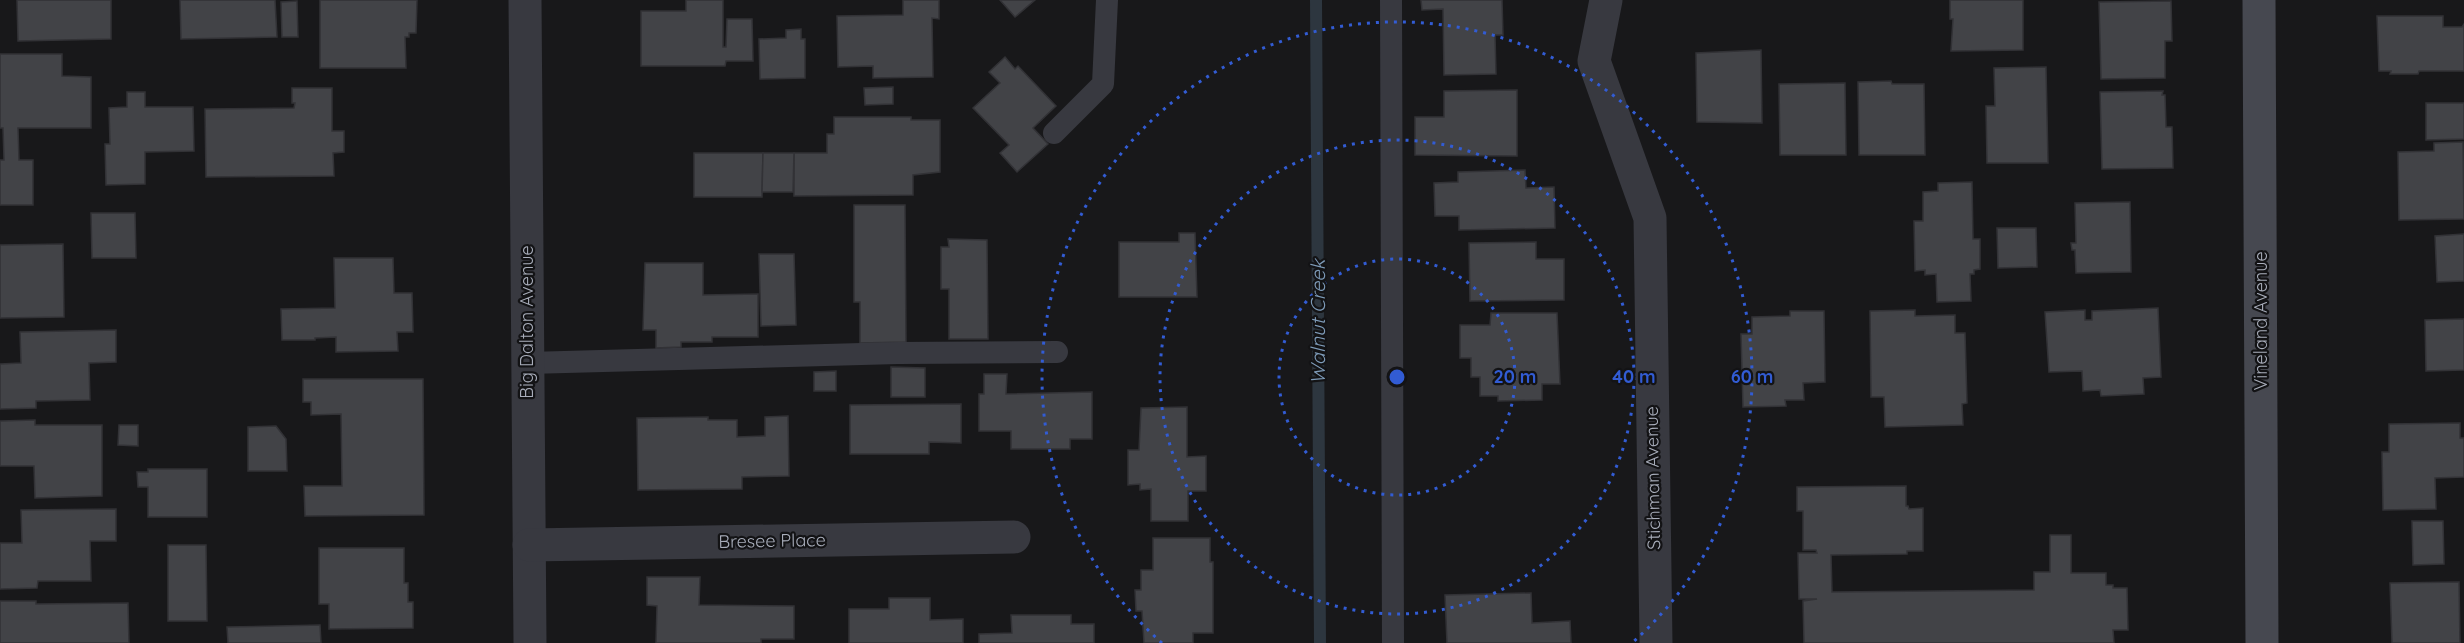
<svg xmlns="http://www.w3.org/2000/svg" width="2464" height="643" font-family="Quicksand,sans-serif">
  <style>
    .lines { fill: none; stroke-linecap: round; stroke-linejoin: round }
    .stream { stroke: #2d363f; stroke-width: 12 }
    .building { fill: #424347; stroke: #323236; stroke-width: 1.5 }
    .lane { stroke: #383940; stroke-width: 22 }
    .street { stroke: #383940; stroke-width: 33 }
    .secondary { stroke: #464850; stroke-width: 33 }
    .ring { fill: none; stroke: #325cd4; stroke-width: 3; stroke-dasharray: 3 6 }
    .labels { text-anchor: middle; stroke-width: 4.5; stroke-linejoin: round; paint-order: stroke }
    .street-label { font-size: 18px; fill: #a9aebb; stroke: #131315 }
    .water-label { font-size: 20px; font-style: italic; fill: #7e9bb8; stroke: #131315 }
    .centre { fill: #325cd4; stroke: #131315; stroke-width: 3 }
    .ring-label { font-size: 18px; text-anchor: middle; font-weight: bold; fill: #325cd4; stroke: #131315; stroke-width: 4.5; stroke-linejoin: round; paint-order: stroke }
  </style>
  <rect width="100%" height="100%" fill="#18181a"/>
  <g class="lines">
    <path class="stream" d="M1316,0L1320,643"/>
  </g>
  <g class="building">
    <path d="M17,0H111V39L18,41Z"/>
    <path d="M180,0H275L277,37L181,39Z"/>
    <path d="M320,0H417L416,33H409V37H405L406,68H320Z"/>
    <path d="M686,0H723V47H726L727,19H752L753,61H726L725,66H641V11H686Z"/>
    <path d="M903,0H939V19L932,18L933,77L873,78V66L838,67L837,16L903,15Z"/>
    <path d="M1000,0H1035L1015,17Z"/>
    <path d="M1421,0H1502L1503,35H1495L1496,74L1444,75L1443,9L1422,10Z"/>
    <path d="M1950,0H2023V50L1951,51L1953,19H1950Z"/>
    <path d="M297,1L298,37H282L281,2Z"/>
    <path d="M2171,1L2172,41H2165V78L2101,79L2099,2Z"/>
    <path d="M2377,16H2443V27H2462L2464,24V71H2419L2418,74H2390L2391,71H2379Z"/>
    <path d="M801,29V39H805V78L760,79L759,39L786,38V30Z"/>
    <path d="M1761,50L1762,123L1697,122L1696,53Z"/>
    <path d="M0,54H62V76L91,77V128H18L19,160H33V205H0V160H4L3,128H0Z"/>
    <path d="M1005,57L1015,69L1018,66L1056,106L1033,128L1048,144L1017,172L1000,153L1009,145L973,108L1000,83L989,72Z"/>
    <path d="M2046,67L2048,163H1987L1986,106H1995L1994,68Z"/>
    <path d="M1891,81L1892,84H1924L1925,155H1859L1858,82Z"/>
    <path d="M1845,83L1846,155H1780L1779,84Z"/>
    <path d="M893,87V104L865,105L864,88Z"/>
    <path d="M292,88H332V131H344V152L333,153L334,176L206,177L205,109L294,108L295,103H292Z"/>
    <path d="M1517,90V156L1415,155V117H1444V91Z"/>
    <path d="M2163,91L2162,95H2165L2166,127H2172L2173,168L2102,169L2100,92Z"/>
    <path d="M127,92H145V107H193L194,151L145,152V184L106,185L105,144H110L109,108L127,107Z"/>
    <path d="M2426,103H2464V139L2426,140Z"/>
    <path d="M834,117H911V120H940V172L913,175V195L794,196V153H827V134H834Z"/>
    <path d="M2463,142L2464,219L2399,220L2398,152L2434,151V143Z"/>
    <path d="M694,153H763L762,197H694Z"/>
    <path d="M763,153H794L793,192H762Z"/>
    <path d="M1525,170L1526,188L1554,187L1555,228L1459,230V216H1435L1434,183L1458,182V172Z"/>
    <path d="M1972,182L1973,239H1980V269L1974,270V274H1970L1971,301L1937,302L1936,274L1925,275V270L1915,271L1914,221H1923V192L1938,191V183Z"/>
    <path d="M2130,202L2131,272L2076,273L2075,250H2072L2071,243H2076L2075,203Z"/>
    <path d="M854,205H905L906,342L860,343V302H854Z"/>
    <path d="M91,213H135L136,258H92Z"/>
    <path d="M1997,228H2036L2037,267L1998,268Z"/>
    <path d="M1179,233H1195L1197,297H1119V242H1179Z"/>
    <path d="M2464,234V281L2437,282L2435,236Z"/>
    <path d="M948,239L987,240L988,339H949V289H941V247H949Z"/>
    <path d="M1536,242V259H1564V300L1470,301L1469,243Z"/>
    <path d="M63,244L64,317L0,318V245Z"/>
    <path d="M759,254H794L796,325L761,326Z"/>
    <path d="M334,258H393L394,293H412L413,332H397L398,351L336,352V337L315,338V340H282L281,309L335,308Z"/>
    <path d="M645,263H703V295L758,294V337H712V342H681V347L656,348V330H643Z"/>
    <path d="M2158,308L2161,377L2143,378L2144,394L2101,396L2100,390L2083,391L2082,371L2049,372L2045,312L2085,310V320H2092V311Z"/>
    <path d="M1915,310V316L1955,315V333H1965L1967,403L1962,404L1963,425L1885,427L1884,397H1871L1870,311Z"/>
    <path d="M1790,311H1824L1825,382L1803,383L1804,400H1785L1786,406L1743,407L1741,334H1752V317L1790,316Z"/>
    <path d="M1491,313H1557L1560,384H1542V400L1498,401V396H1480V377H1471V358H1460V325H1490Z"/>
    <path d="M2464,319V370L2426,371L2425,320Z"/>
    <path d="M116,330V362L89,363L90,400L36,401V408L0,409V364L21,363L20,332Z"/>
    <path d="M891,367L925,368V397H891Z"/>
    <path d="M836,371V391H814V372Z"/>
    <path d="M984,374H1007L1006,394L1092,392V439H1070V449H1011V431H979V394H984Z"/>
    <path d="M303,379H423L424,515L305,516L304,486H342L341,414L311,415V402H303Z"/>
    <path d="M961,404V443L929,442V454H850V405Z"/>
    <path d="M1187,407V457L1206,456V491H1188V521H1151V489L1140,490V484L1128,485V450H1139L1141,408Z"/>
    <path d="M788,416L789,476L742,477V489L638,490L637,418L708,417V420H737V437L765,436V417Z"/>
    <path d="M35,420V425H102V496L35,498L34,466H0V421Z"/>
    <path d="M2460,423V438H2464V477L2435,478L2436,509L2383,510L2382,452H2389V424Z"/>
    <path d="M119,425H138V446L118,445Z"/>
    <path d="M276,426L286,439L287,471H248V427Z"/>
    <path d="M148,469H207V517H148V487H138L137,472H148Z"/>
    <path d="M1906,486V506H1908L1909,509L1923,508V551H1907V554L1831,555L1832,592L2034,590V572H2050V535H2071V573H2106V585H2113V588H2127L2128,630H2113L2114,643H1804L1803,601L1817,599H1799L1798,553H1817L1816,550H1803V511H1797V487Z"/>
    <path d="M116,509V541H90L91,581H38L37,588L0,589V543H22L21,510Z"/>
    <path d="M2412,521H2443L2444,564L2413,565Z"/>
    <path d="M1153,538H1210V562H1213V633H1193V643H1144L1142,611H1136L1135,590H1141V570H1153Z"/>
    <path d="M168,545H206L207,621H168Z"/>
    <path d="M319,548H404V583H408V602H413V628L329,629V604H319Z"/>
    <path d="M647,577H700L699,605L794,606V639H761V643H656L657,606L647,605Z"/>
    <path d="M2459,582L2460,643H2392L2390,583Z"/>
    <path d="M1531,593L1532,623L1570,621L1571,643H1447L1445,595Z"/>
    <path d="M889,598H930V620L963,619V643H849V609H889Z"/>
    <path d="M0,601H36V604L128,603L129,643H0Z"/>
    <path d="M1011,615H1071V624H1094V643H979V634L1012,633Z"/>
    <path d="M320,625L321,643H228L227,627Z"/>
  </g>
  <g class="lines">
    <g class="lane">
      <path d="M1391,0L1393,643"/>
      <path d="M1054,133L1103,84L1107,0"/>
      <path d="M528,363L898,353L1057,352"/>
    </g>
    <g class="street">
      <path d="M525,0L530,643"/>
      <path d="M1606,0L1594,61L1650,218L1656,643"/>
      <path d="M529,545L1014,537"/>
    </g>
    <path class="secondary" d="M2259,0L2262,643"/>
  </g>
  <g class="ring">
    <circle cx="1397" cy="377" r="118"/>
    <circle cx="1397" cy="377" r="237"/>
    <path d="M1162 643A355 355 0 1 1 1632 643"/>
  </g>
  <g class="labels">
    <g class="street-label">
      <text transform="translate(2261 321) rotate(-90)" y="6">Vineland Avenue</text>
      <text transform="translate(527 322) rotate(-90)" y="6">Big Dalton Avenue</text>
      <text transform="translate(1653 478) rotate(-91)" y="6">Stichman Avenue</text>
      <text transform="translate(772 541) rotate(-1)" y="6">Bresee Place</text>
    </g>
    <g class="water-label">
      <text transform="translate(1318 322) rotate(-90)" y="7">Walnut Creek</text>
    </g>
  </g>
  <circle cx="1397" cy="377" r="9" class="centre"/>
  <g class="ring-label">
    <text x="1515" y="383">20 m</text>
    <text x="1634" y="383">40 m</text>
    <text x="1752" y="383">60 m</text>
  </g>
</svg>
